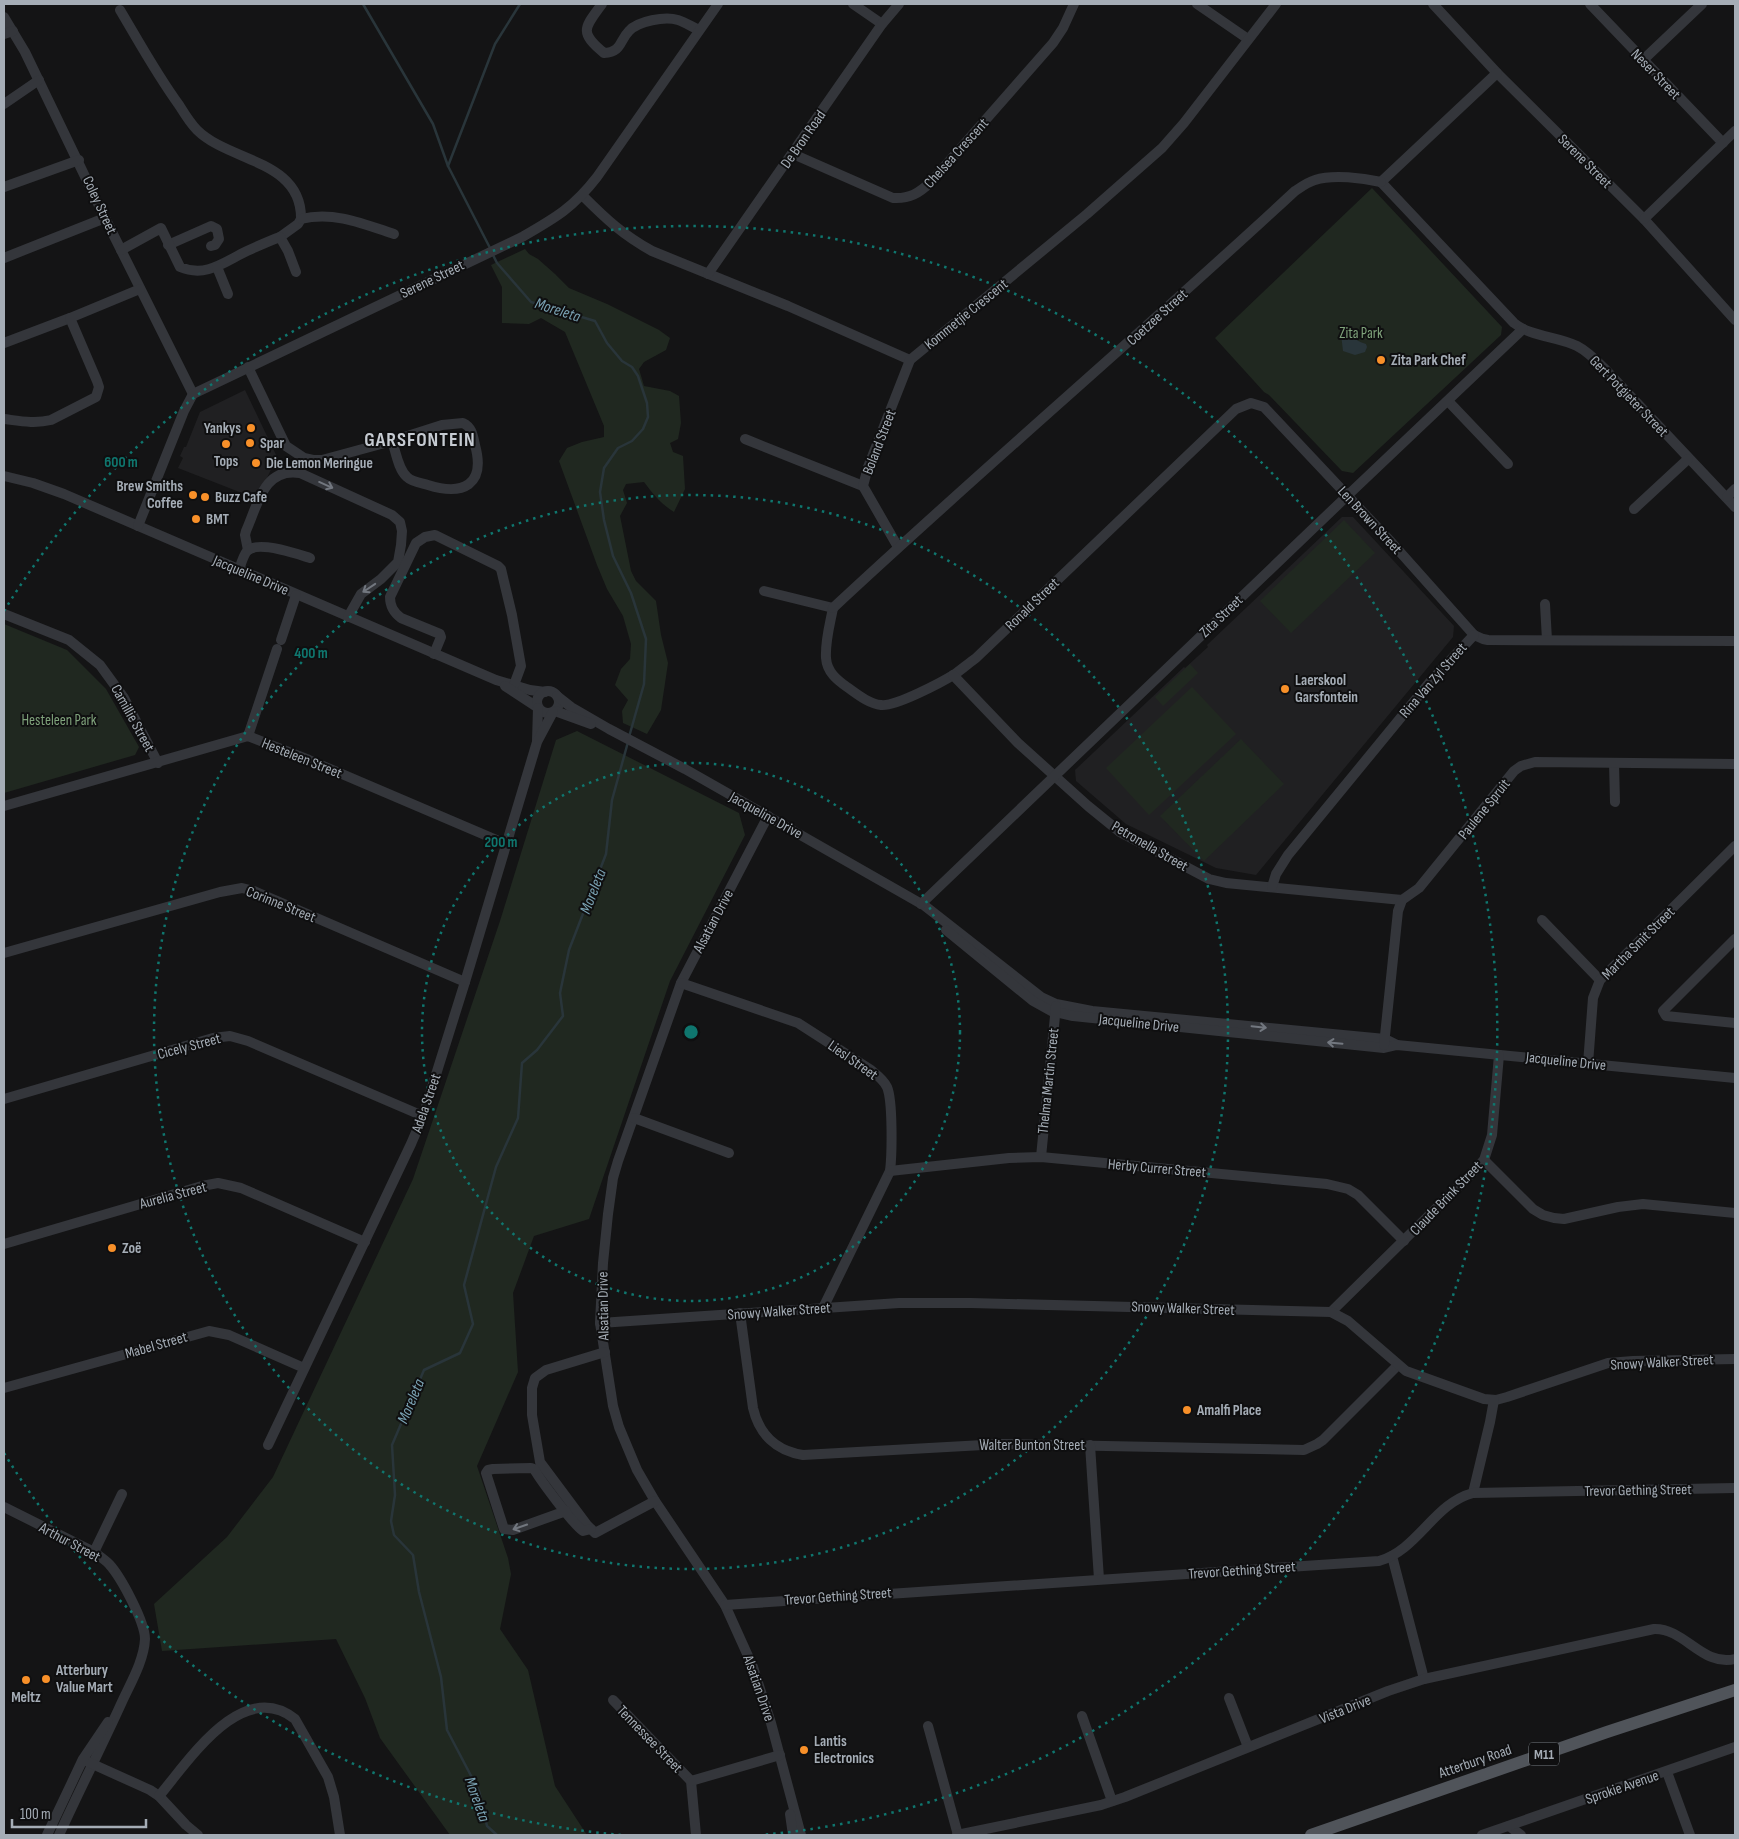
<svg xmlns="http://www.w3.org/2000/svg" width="1739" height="1839" font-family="'Sofia Sans Condensed',sans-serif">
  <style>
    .built { fill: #202022 }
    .green { fill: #202820 }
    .water { fill: #29353a }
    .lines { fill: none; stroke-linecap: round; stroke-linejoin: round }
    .stream { stroke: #29353a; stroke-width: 2.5 }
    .minor { stroke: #34363b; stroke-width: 10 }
    .major { stroke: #50545a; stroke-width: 12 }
    .oneway { stroke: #72777f }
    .ring { fill: none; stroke: #0f766e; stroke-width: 2.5; stroke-dasharray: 2.5 5 }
    .poi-dot { fill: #f89029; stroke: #0f0f10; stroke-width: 2 }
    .labels { text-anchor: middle; stroke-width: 4; stroke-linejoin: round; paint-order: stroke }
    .shield { fill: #0f0f10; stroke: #787e84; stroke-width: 1 }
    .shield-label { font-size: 14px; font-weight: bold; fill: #a5adb6 }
    .street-label { font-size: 15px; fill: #a5adb6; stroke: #0f0f10 }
    .park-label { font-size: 15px; fill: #7fa27b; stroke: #0f0f10 }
    .poi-label { font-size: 15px; font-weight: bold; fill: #a5adb6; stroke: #0f0f10; text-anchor: start }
    .water-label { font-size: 16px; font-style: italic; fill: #7aa2b3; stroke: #0f0f10 }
    .district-label { font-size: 20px; font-weight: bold; letter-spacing: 1px; fill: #c6cbd2; stroke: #0f0f10 }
    .centre { fill: #0f766e; stroke: #0f0f10; stroke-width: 2.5 }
    .ring-label { font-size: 15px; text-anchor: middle; font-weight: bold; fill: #0f766e; stroke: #0f0f10; stroke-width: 4; stroke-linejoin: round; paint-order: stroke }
  </style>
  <rect width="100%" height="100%" fill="#141415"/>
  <g class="built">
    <path d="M245,390L277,457L257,499L178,468L183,458L180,456L184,447H186L200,412Z"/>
    <path d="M1342,517H1353L1454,626L1453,637L1256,875L1216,868L1126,824L1076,781L1075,770L1184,667L1185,668L1208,647L1207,645Z"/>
  </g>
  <g class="green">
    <path d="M1372,188L1502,327L1501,335L1353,473L1342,471L1269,395L1264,392L1215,338Z"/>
    <path d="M525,249L529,254L538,259L555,274L569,288L607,304L659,330L670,338L666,350L644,362L639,369L644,386L670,391L679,396L681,423L678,439L670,443L673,452L683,456L685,489L674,512C661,504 653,494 644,482L626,484L623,490L627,503L620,516L631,571L636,581L656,601L661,635L668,663L661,710L647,734L623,723L622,711L628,700L615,685L621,669L630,659L631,644L623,616L607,589L597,565L559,461L567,448L582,442L604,437V426L565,332L541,318L529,324L502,323V287L491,265Z"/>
    <path d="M1344,520L1375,553L1291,633L1260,601Z"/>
    <path d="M4,624L67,650L106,689L139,747L135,755L4,793Z"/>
    <path d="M1190,664L1198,673L1163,706L1155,697Z"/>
    <path d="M1192,687L1236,734L1149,815L1106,768Z"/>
    <path d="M577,731L739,813L745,835L670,981L589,1219L534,1236L513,1293L518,1372L477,1466L508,1558L511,1574L500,1629L528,1670L555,1786L587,1835H450L380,1738L365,1698L336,1639L162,1651L154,1604L227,1537L273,1477L413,1179L500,921L556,740Z"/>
    <path d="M1241,739L1284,784L1204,861L1160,816Z"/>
  </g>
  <path class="water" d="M1346,328C1357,335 1350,339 1366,344L1367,347L1365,352L1355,355L1343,351L1341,334Z"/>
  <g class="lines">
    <g class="stream">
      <path d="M363,4L433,124L448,166L490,248"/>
      <path d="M448,166L495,44L520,4"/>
      <path d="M492,253L497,263L531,302L595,321L607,343L622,361L632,367L638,376L647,403L648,417L643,429L632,441L618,448L604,468L600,492L604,520L613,556L631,593L646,639L644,684L629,737"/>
      <path d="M497,1835L487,1826L479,1791L447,1730L441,1677L419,1592L413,1555L394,1535L391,1521L395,1495L392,1445L424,1370L460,1353L473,1324L464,1285L496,1167L518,1118L522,1063L537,1050L563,1016L560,993L569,950L606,854L612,800L628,742"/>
    </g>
    <g class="minor">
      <path d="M602,4C585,27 578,32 604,53C622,52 619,41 629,31C638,21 665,16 678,20C685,22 692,27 699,30"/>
      <path d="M853,4L882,24"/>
      <path d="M1197,4L1248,39"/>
      <path d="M1433,4L1497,73L1644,219L1735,320"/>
      <path d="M1590,4L1723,143"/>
      <path d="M120,10C139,42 157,75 179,105C184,113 190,123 197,130C229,162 302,160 301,219L298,224L280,237"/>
      <path d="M4,17L25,52L105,218L193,394"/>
      <path d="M4,34L13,31"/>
      <path d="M1643,60L1702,4"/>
      <path d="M4,104L39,80"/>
      <path d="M793,154L893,198C910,199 919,193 931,182L1053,43L1063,28L1074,4"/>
      <path d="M1381,182L1514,323C1531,337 1557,336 1577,346C1587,351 1596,360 1604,368L1735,507"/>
      <path d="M1381,182L1497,73"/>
      <path d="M4,187L79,160"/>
      <path d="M583,196C606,219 623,235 652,251L788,306L910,360"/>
      <path d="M301,219C334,211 364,224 394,234"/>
      <path d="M1644,219L1735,131"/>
      <path d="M168,245L211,226L217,229L219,239L215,245L211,246"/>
      <path d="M121,250L161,228L180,267C206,278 224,262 247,251C258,246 269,241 280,237L288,251L296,272"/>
      <path d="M4,258L105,218"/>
      <path d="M217,267L228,294"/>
      <path d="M708,274L882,24L899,4"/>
      <path d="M4,343L70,318"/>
      <path d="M248,367L286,446L304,458L313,460H322L392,441C396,452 398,469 407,477C412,482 421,483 428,485C463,496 486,485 475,445C473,436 472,427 463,423L442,425L392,441"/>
      <path d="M1448,401L1508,464"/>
      <path d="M4,419C20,421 35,424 51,420L96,397L99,387L97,381L70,318L140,289"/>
      <path d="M745,439L863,486"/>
      <path d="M4,476L33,483L64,494L496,680L530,690L545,692"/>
      <path d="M1727,497L1735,489"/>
      <path d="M1634,509L1688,459"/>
      <path d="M138,526L184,411L193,394L522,237C555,218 573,208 597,177L718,4"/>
      <path d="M898,547L863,486L868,467L910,360L1087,214L1162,148L1184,123L1276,4"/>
      <path d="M248,550L245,535L246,531C258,504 264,467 300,473L392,515L400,522L402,531L401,545L398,562L381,579L361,594L348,617"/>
      <path d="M239,570C241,564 243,556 247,551C258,540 297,554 310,558"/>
      <path d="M764,591L833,608"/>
      <path d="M1545,604L1547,640"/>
      <path d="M833,608C830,624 825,641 826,658C827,672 837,680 847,687C857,694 869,704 881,705C895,707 942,682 955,674C962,669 969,663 976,658L1236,409L1251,403L1264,407L1392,543L1474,635L1483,639L1488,640L1735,641"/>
      <path d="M833,608C984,467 1143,332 1295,191C1301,187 1308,182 1315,180C1333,174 1363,178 1381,182"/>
      <path d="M4,614L69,640L100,665L124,698L158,763"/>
      <path d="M281,640L296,595"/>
      <path d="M434,654L441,637L440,634L401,618C393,612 390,606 390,597L416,543L425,537L435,535L498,566L501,569L512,615L521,666L514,685"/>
      <path d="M953,675L1018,743L1088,806L1120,832L1209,879L1226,883L1402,900"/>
      <path d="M505,686L537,707"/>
      <circle cx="548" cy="702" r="11"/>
      <path d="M557,696L571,707L609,729L685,769L925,906L1041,997L1056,1004L1092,1011L1385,1039L1397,1045"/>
      <path d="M555,711L591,724"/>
      <path d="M248,736L277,649"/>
      <path d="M537,741L538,708"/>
      <path d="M1614,763L1615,802"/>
      <path d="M4,806L248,736L309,760L506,844"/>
      <path d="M768,816L681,983L618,1161L613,1178L608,1214L603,1263L600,1323L613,1406L619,1427L637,1470L655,1501L725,1605L753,1667L771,1723L801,1835"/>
      <path d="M1272,887L1276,874L1288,855L1430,682L1474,635"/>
      <path d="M921,904L1347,496L1523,329"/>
      <path d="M1542,920L1600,980"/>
      <path d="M946,930L1033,1001L1051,1011L1073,1016L1384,1048L1397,1045L1735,1078"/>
      <path d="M1735,939L1663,1011L1666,1016L1735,1023"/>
      <path d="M4,953L220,892L242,888L254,891L465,982"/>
      <path d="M681,983L798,1023L871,1070C877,1075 884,1080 887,1087C893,1101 892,1155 890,1171L823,1308"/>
      <path d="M1384,1045L1398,911L1402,900L1419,888L1514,771L1521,766L1535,762L1735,764"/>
      <path d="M1588,1064L1593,998L1600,980L1735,846"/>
      <path d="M4,1099L213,1038L230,1036L248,1041L423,1116"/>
      <path d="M634,1118L729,1153"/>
      <path d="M1041,1157L1056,1006"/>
      <path d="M1484,1160L1533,1209L1543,1215L1554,1218L1564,1219L1618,1207L1643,1204L1735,1213"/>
      <path d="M890,1171L1009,1158L1041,1157L1327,1184L1348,1189L1358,1195L1404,1241"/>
      <path d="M4,1244L202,1186L218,1183L241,1188L365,1242"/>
      <path d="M1331,1312L1472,1173L1484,1160L1492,1135L1499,1055"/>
      <path d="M740,1313L753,1408C759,1434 776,1451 803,1455L1001,1444L1304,1450L1317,1444L1323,1440L1398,1365"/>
      <path d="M600,1323L899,1303H971L1331,1312L1348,1321L1406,1371L1484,1399L1496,1400L1507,1397L1608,1363L1633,1361L1735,1359"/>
      <path d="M605,1352L546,1370L535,1378L532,1388V1415L540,1462L587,1525L595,1533L655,1501"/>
      <path d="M4,1388L209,1331L229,1335L304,1368"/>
      <path d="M268,1445L411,1144L423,1116L465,982L537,742L553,712"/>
      <path d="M1090,1445L1099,1579"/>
      <path d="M1473,1493L1490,1422L1494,1400"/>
      <path d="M4,1507L94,1552C99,1556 104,1559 109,1564C121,1577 145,1622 145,1639C144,1661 130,1684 121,1704C101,1748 79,1791 59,1835"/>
      <path d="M566,1511L513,1530L504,1529L486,1473L488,1470L493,1469L531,1468L534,1469C541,1481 573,1524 583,1531L591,1529"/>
      <path d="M94,1552L122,1494"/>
      <path d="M1392,1556L1424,1679"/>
      <path d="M725,1605L1379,1561C1418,1550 1434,1503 1473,1493L1735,1488"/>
      <path d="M1229,1698L1248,1747"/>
      <path d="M613,1700L691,1781L696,1835"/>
      <path d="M1082,1716L1112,1801"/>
      <path d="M928,1726L958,1835"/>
      <path d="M88,1762L150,1790L159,1796L186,1825L198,1835"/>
      <path d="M1667,1772L1690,1835"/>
      <path d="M691,1781L780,1755"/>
      <path d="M159,1796C188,1762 242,1677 295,1719L328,1777L334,1797L340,1835"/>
      <path d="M790,1814L793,1835"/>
      <path d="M1509,1826L1521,1835"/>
      <path d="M47,1835L83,1759L108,1722"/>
      <path d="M957,1835L1101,1805L1125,1797L1388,1691L1424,1679L1654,1629C1685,1628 1702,1667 1735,1659"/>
      <path d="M1482,1835L1735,1747"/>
    </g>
    <path class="major" d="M1311,1835L1607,1732L1735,1690"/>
  </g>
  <defs><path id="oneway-shaft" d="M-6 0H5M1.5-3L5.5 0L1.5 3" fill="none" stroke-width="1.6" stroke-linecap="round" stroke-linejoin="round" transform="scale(1.25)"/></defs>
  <g class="oneway">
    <use href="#oneway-shaft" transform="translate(326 485) rotate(24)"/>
    <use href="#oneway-shaft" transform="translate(369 588) rotate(146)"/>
    <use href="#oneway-shaft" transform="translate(1259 1027) rotate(6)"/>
    <use href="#oneway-shaft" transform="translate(1335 1043) rotate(-175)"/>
    <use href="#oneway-shaft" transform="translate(520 1527) rotate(161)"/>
  </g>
  <g class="ring">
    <circle cx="691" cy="1032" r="269"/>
    <circle cx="691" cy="1032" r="537"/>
    <path d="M621 1835A806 806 0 0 1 4 1453M4 611A806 806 0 1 1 761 1835"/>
  </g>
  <g class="poi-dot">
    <circle cx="1381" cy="360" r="5"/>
    <circle cx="251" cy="428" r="5"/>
    <circle cx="250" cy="443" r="5"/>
    <circle cx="226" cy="444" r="5"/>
    <circle cx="256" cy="463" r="5"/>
    <circle cx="193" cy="495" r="5"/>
    <circle cx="205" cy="497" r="5"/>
    <circle cx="196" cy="519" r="5"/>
    <circle cx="1285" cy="689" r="5"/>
    <circle cx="112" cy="1248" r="5"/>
    <circle cx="1187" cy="1410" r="5"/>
    <circle cx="46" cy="1679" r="5"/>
    <circle cx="26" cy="1680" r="5"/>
    <circle cx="804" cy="1750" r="5"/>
  </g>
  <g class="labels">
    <rect class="shield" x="1529" y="1742.5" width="30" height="23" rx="4"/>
    <g class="shield-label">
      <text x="1544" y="1759">M11</text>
    </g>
    <g class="street-label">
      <text transform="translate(1656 74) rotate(46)" y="5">Neser Street</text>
      <text transform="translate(803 139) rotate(-55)" y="5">De Bron Road</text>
      <text transform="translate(956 153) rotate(-48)" y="5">Chelsea Crescent</text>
      <text transform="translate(1585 161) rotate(45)" y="5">Serene Street</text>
      <text transform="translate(100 205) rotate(65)" y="5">Coley Street</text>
      <text transform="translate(432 279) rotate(-26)" y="5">Serene Street</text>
      <text transform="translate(966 314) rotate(-39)" y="5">Kommetjie Crescent</text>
      <text transform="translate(1157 317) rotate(-42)" y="5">Coetzee Street</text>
      <text transform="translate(1629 396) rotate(46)" y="5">Gert Potgieter Street</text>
      <text transform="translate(879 442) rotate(-69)" y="5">Boland Street</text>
      <text transform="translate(1370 520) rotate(47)" y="5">Len Brown Street</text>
      <text transform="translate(251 575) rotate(23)" y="5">Jacqueline Drive</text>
      <text transform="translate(1032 604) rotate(-44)" y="5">Ronald Street</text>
      <text transform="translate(1221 616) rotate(-44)" y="5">Zita Street</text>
      <text transform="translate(1433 680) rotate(-49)" y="5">Rina Van Zyl Street</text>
      <text transform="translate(133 718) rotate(61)" y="5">Camillie Street</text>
      <text transform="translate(302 758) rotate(22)" y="5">Hesteleen Street</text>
      <text transform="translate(1484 809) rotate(-51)" y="5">Paulene Spruit</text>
      <text transform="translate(766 815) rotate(29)" y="5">Jacqueline Drive</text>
      <text transform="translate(1150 846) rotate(30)" y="5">Petronella Street</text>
      <text transform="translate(281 904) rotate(22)" y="5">Corinne Street</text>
      <text transform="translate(713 921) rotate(-62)" y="5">Alsatian Drive</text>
      <text transform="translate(1638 943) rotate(-45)" y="5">Martha Smit Street</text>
      <text transform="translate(1139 1023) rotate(6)" y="5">Jacqueline Drive</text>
      <text transform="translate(189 1046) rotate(-15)" y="5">Cicely Street</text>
      <text transform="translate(853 1060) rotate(35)" y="5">Liesl Street</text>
      <text transform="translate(1566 1061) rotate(6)" y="5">Jacqueline Drive</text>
      <text transform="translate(1048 1081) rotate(-84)" y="5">Thelma Martin Street</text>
      <text transform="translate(426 1103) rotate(-71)" y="5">Adela Street</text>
      <text transform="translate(1157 1168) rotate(5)" y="5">Herby Currer Street</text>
      <text transform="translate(173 1195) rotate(-15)" y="5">Aurelia Street</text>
      <text transform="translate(1446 1198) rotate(-46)" y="5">Claude Brink Street</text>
      <text transform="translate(603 1306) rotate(-91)" y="5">Alsatian Drive</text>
      <text transform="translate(1183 1308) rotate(2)" y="5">Snowy Walker Street</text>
      <text transform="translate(779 1311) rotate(-4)" y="5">Snowy Walker Street</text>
      <text transform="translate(156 1345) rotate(-16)" y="5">Mabel Street</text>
      <text transform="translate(1662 1362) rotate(-3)" y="5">Snowy Walker Street</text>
      <text x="1032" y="1450">Walter Bunton Street</text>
      <text transform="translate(1638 1490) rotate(-1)" y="5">Trevor Gething Street</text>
      <text transform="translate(70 1542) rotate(28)" y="5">Arthur Street</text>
      <text transform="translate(1242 1570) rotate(-4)" y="5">Trevor Gething Street</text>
      <text transform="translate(838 1596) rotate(-4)" y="5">Trevor Gething Street</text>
      <text transform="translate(759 1688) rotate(71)" y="5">Alsatian Drive</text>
      <text transform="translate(1345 1709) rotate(-22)" y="5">Vista Drive</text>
      <text transform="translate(650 1739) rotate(46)" y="5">Tennessee Street</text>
      <text transform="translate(1475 1761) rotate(-19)" y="5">Atterbury Road</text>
      <text transform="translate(1622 1787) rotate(-19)" y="5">Sprokie Avenue</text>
    </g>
    <g class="park-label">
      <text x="1361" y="338">Zita Park</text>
      <text x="59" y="725">Hesteleen Park</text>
    </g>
    <g class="poi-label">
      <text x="1391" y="365">Zita Park Chef</text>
      <text x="241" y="433" text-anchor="end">Yankys</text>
      <text x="260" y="448">Spar</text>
      <text x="226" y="466" text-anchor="middle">Tops</text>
      <text x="266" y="468">Die Lemon Meringue</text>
      <text x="183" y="491" text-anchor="end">Brew Smiths<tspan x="183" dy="17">Coffee</tspan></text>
      <text x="215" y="502">Buzz Cafe</text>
      <text x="206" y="524">BMT</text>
      <text x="1295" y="685">Laerskool<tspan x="1295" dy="17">Garsfontein</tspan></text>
      <text x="122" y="1253">Zoë</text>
      <text x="1197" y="1415">Amalfi Place</text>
      <text x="56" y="1675">Atterbury<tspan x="56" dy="17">Value Mart</tspan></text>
      <text x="26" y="1702" text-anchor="middle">Meltz</text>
      <text x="814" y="1746">Lantis<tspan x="814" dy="17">Electronics</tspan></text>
    </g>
    <g class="water-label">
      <text transform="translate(558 309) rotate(18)" y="6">Moreleta</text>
      <text transform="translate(592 891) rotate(-69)" y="6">Moreleta</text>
      <text transform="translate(410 1401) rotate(-67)" y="6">Moreleta</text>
      <text transform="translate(478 1799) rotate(70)" y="6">Moreleta</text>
    </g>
    <g class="district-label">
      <text x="420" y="446">GARSFONTEIN</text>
    </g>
  </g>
  <circle cx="691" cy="1032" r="8" class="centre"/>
  <g class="ring-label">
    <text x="121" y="467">600 m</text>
    <text x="311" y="658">400 m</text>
    <text x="501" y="847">200 m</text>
  </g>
  <rect width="1739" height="1839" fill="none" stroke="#a5adb6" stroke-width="10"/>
  <path d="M12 1819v8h134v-8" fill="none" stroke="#a5adb6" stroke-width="2.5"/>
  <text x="20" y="1819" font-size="15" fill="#a5adb6" stroke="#0f0f10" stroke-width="4" paint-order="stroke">100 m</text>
</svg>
